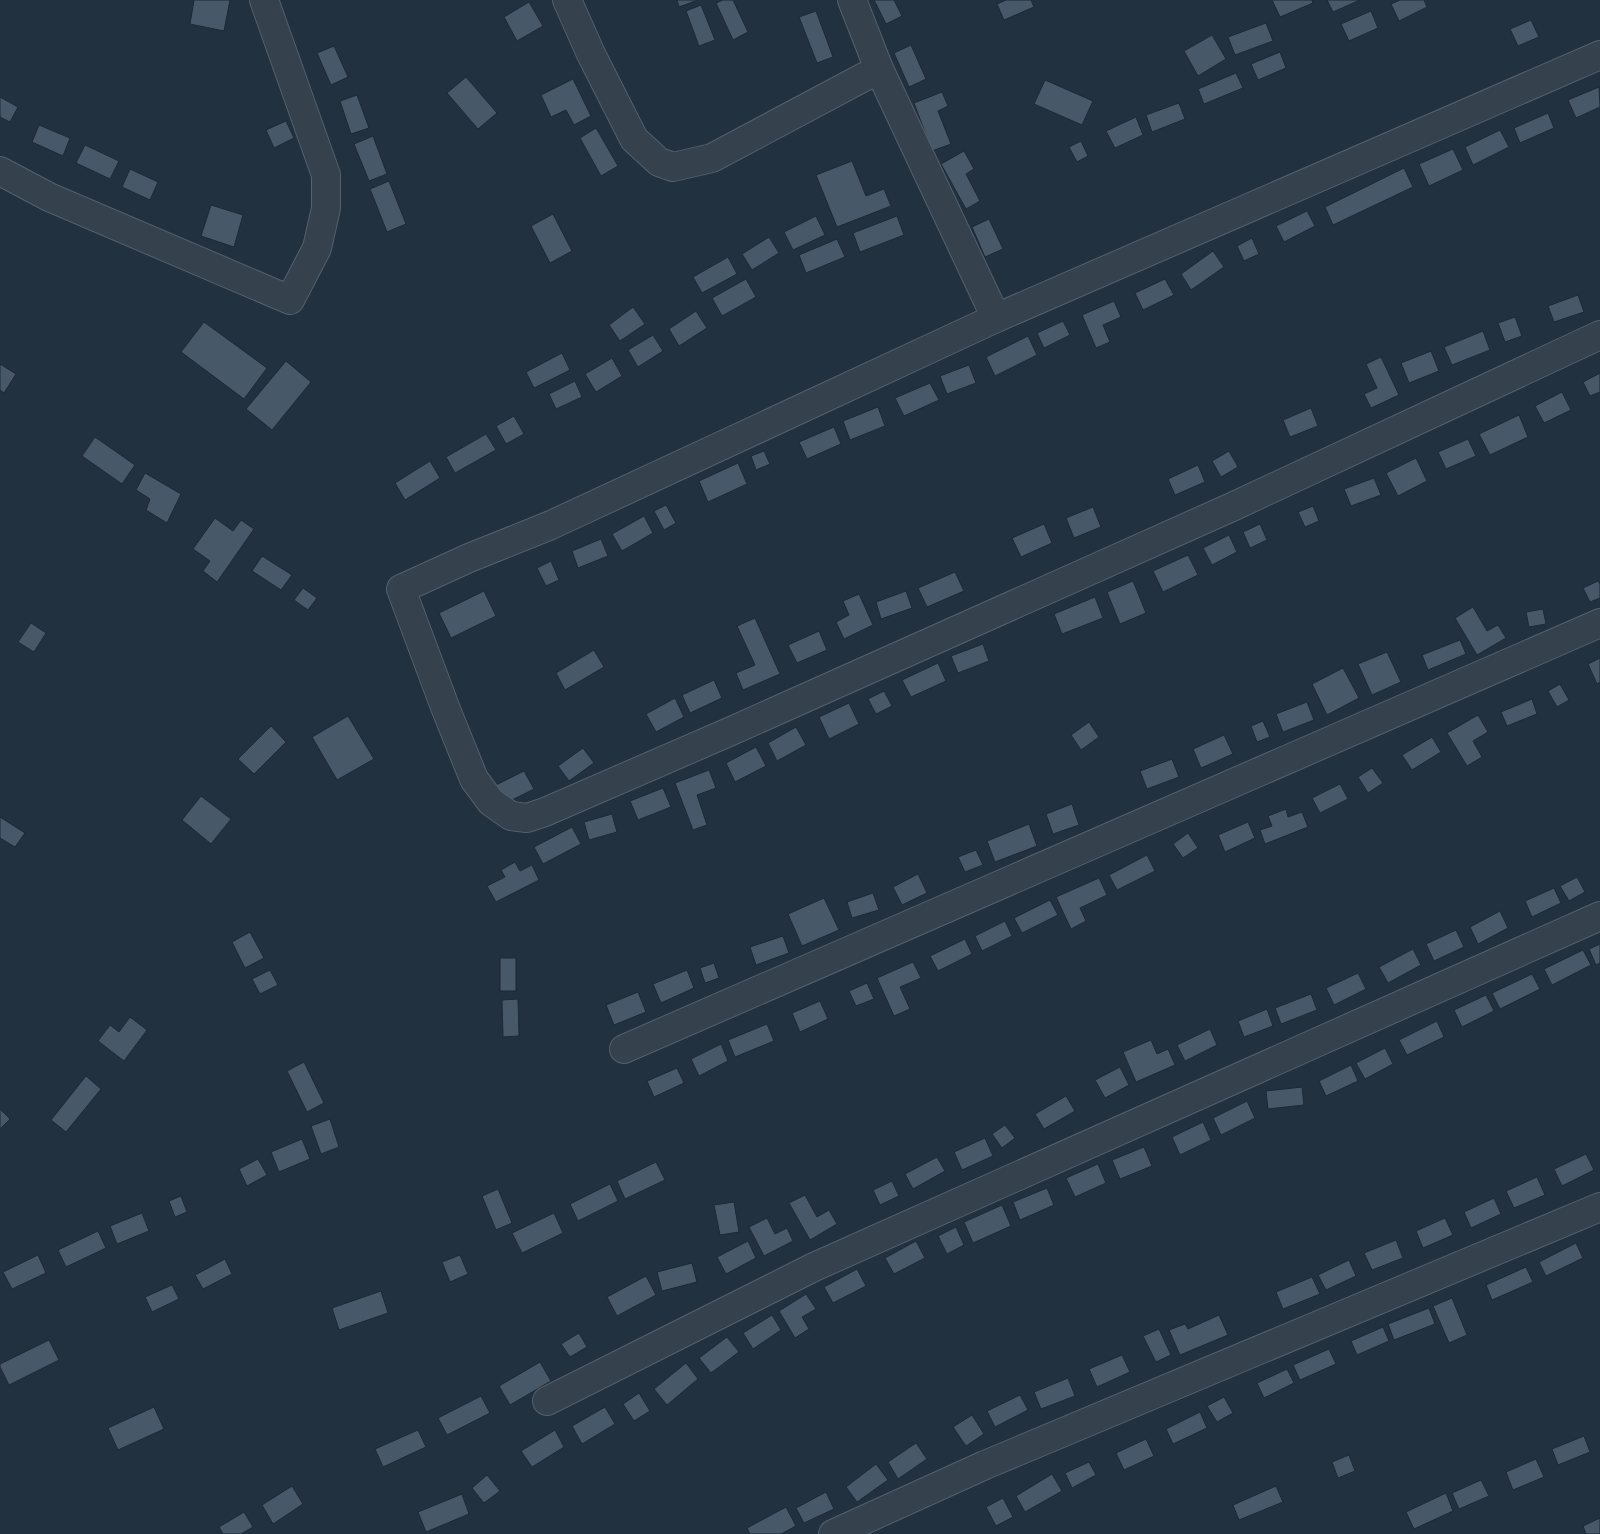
<svg xmlns="http://www.w3.org/2000/svg" width="1600" height="1534" font-family="Mulish,sans-serif">
  <style>
    .building { fill: #475868; stroke: #1d2935 }
    .lines { fill: none; stroke-linecap: round; stroke-linejoin: round }
    .minor-casing { stroke: #54606c; stroke-width: 30 }
    .minor { stroke: #35424e; stroke-width: 28 }
  </style>
  <rect width="100%" height="100%" fill="#21313f"/>
  <g class="building">
    <path d="M194,0H230L224,31L190,24Z"/>
    <path d="M677,0H698L679,7Z"/>
    <path d="M723,0H733L748,32L733,40L716,3Z"/>
    <path d="M874,0H894L902,16L886,24Z"/>
    <path d="M1006,0H1031L1034,7L1004,20L997,4Z"/>
    <path d="M1272,0H1312L1313,3L1280,17Z"/>
    <path d="M1327,0H1360L1333,12Z"/>
    <path d="M1400,0H1424L1427,7L1399,21L1391,4Z"/>
    <path d="M529,2L543,26L517,41L504,17Z"/>
    <path d="M701,5L715,40L699,46L686,11Z"/>
    <path d="M816,11L833,57L817,63L799,17Z"/>
    <path d="M1371,11L1378,28L1349,41L1341,24Z"/>
    <path d="M1531,20L1539,37L1518,46L1510,29Z"/>
    <path d="M1266,23L1273,41L1235,55L1228,37Z"/>
    <path d="M1212,35L1226,59L1198,76L1184,51Z"/>
    <path d="M911,45L926,79L909,87L894,53Z"/>
    <path d="M334,46L348,77L331,85L317,53Z"/>
    <path d="M1280,52L1286,68L1258,80L1251,64Z"/>
    <path d="M1236,73L1243,88L1204,104L1198,89Z"/>
    <path d="M466,77L497,113L478,129L447,93Z"/>
    <path d="M573,79L591,116L574,125L566,110L551,117L541,95Z"/>
    <path d="M1045,80L1093,101L1082,125L1034,104Z"/>
    <path d="M1599,87L1600,107L1576,118L1568,100Z"/>
    <path d="M942,92L948,106L938,111L951,144L932,151L914,103Z"/>
    <path d="M357,95L369,128L351,134L340,101Z"/>
    <path d="M0,97L18,107L10,122L0,117Z"/>
    <path d="M1179,103L1185,119L1152,132L1146,115Z"/>
    <path d="M1548,113L1554,128L1520,143L1514,128Z"/>
    <path d="M1136,117L1143,135L1115,148L1106,131Z"/>
    <path d="M286,121L294,138L274,148L266,130Z"/>
    <path d="M39,125L70,138L63,156L32,142Z"/>
    <path d="M596,128L618,166L601,176L580,138Z"/>
    <path d="M1500,130L1509,147L1473,165L1465,147Z"/>
    <path d="M373,136L387,174L369,181L354,144Z"/>
    <path d="M1081,141L1088,156L1077,162L1069,147Z"/>
    <path d="M85,145L119,161L110,179L76,163Z"/>
    <path d="M1453,149L1463,170L1429,186L1419,164Z"/>
    <path d="M964,151L974,169L966,174L980,201L966,209L941,164Z"/>
    <path d="M852,161L866,196L884,189L891,206L837,227L816,175Z"/>
    <path d="M1404,168L1413,187L1333,225L1325,207Z"/>
    <path d="M130,169L158,182L150,200L122,187Z"/>
    <path d="M389,181L406,224L387,232L370,189Z"/>
    <path d="M211,205L243,215L234,247L201,236Z"/>
    <path d="M1307,211L1315,226L1284,242L1276,226Z"/>
    <path d="M553,214L572,251L550,263L531,226Z"/>
    <path d="M816,216L825,235L793,250L784,232Z"/>
    <path d="M897,216L904,235L860,252L853,233Z"/>
    <path d="M989,219L1003,249L985,257L972,227Z"/>
    <path d="M769,237L779,253L752,270L742,254Z"/>
    <path d="M1252,238L1259,254L1244,261L1237,246Z"/>
    <path d="M837,239L845,257L806,273L799,255Z"/>
    <path d="M1213,251L1224,267L1191,290L1181,274Z"/>
    <path d="M728,257L737,274L702,293L693,277Z"/>
    <path d="M746,279L756,297L722,316L712,298Z"/>
    <path d="M1165,279L1174,295L1143,310L1135,293Z"/>
    <path d="M1578,295L1584,312L1554,322L1548,306Z"/>
    <path d="M1114,301L1121,317L1103,325L1110,342L1096,348L1082,315Z"/>
    <path d="M633,307L645,324L620,341L609,325Z"/>
    <path d="M696,311L707,328L679,346L669,329Z"/>
    <path d="M1515,317L1522,336L1505,342L1498,323Z"/>
    <path d="M1063,321L1070,335L1044,348L1037,333Z"/>
    <path d="M204,322L267,368L244,399L181,352Z"/>
    <path d="M1483,331L1490,350L1452,365L1444,347Z"/>
    <path d="M653,335L663,351L638,367L628,350Z"/>
    <path d="M1028,336L1037,355L995,376L986,357Z"/>
    <path d="M1431,351L1439,371L1409,383L1401,363Z"/>
    <path d="M562,353L570,370L534,388L526,372Z"/>
    <path d="M1381,357L1399,395L1371,408L1364,394L1377,388L1366,364Z"/>
    <path d="M612,358L622,376L596,392L585,374Z"/>
    <path d="M286,361L311,382L272,430L246,409Z"/>
    <path d="M0,364L16,374L4,393L0,390Z"/>
    <path d="M969,365L976,383L947,394L940,376Z"/>
    <path d="M1600,373V392L1590,396L1583,382Z"/>
    <path d="M575,381L582,397L556,409L549,394Z"/>
    <path d="M930,383L939,400L904,416L895,398Z"/>
    <path d="M1562,392L1571,410L1544,423L1535,406Z"/>
    <path d="M878,407L885,426L850,440L843,421Z"/>
    <path d="M1311,408L1318,426L1290,437L1283,420Z"/>
    <path d="M1519,415L1528,437L1490,455L1479,434Z"/>
    <path d="M514,416L524,434L506,444L496,426Z"/>
    <path d="M834,427L841,444L807,459L799,442Z"/>
    <path d="M486,434L496,450L455,473L446,457Z"/>
    <path d="M95,437L135,465L122,484L82,456Z"/>
    <path d="M1468,439L1476,456L1446,469L1438,452Z"/>
    <path d="M764,451L770,464L756,470L751,456Z"/>
    <path d="M1229,451L1238,467L1221,477L1212,461Z"/>
    <path d="M1416,458L1427,481L1398,496L1386,473Z"/>
    <path d="M430,461L440,478L405,500L395,483Z"/>
    <path d="M738,463L747,484L708,502L699,481Z"/>
    <path d="M1198,465L1205,482L1175,495L1168,479Z"/>
    <path d="M145,473L181,494L167,523L146,510L150,499L136,490Z"/>
    <path d="M1374,478L1381,495L1351,506L1344,489Z"/>
    <path d="M666,505L676,523L664,530L654,511Z"/>
    <path d="M1313,506L1319,521L1305,527L1298,512Z"/>
    <path d="M1093,507L1101,527L1074,538L1066,518Z"/>
    <path d="M644,516L653,533L622,551L612,534Z"/>
    <path d="M215,518L233,531L241,520L254,529L217,582L203,571L210,561L193,549Z"/>
    <path d="M1044,524L1052,543L1021,557L1012,538Z"/>
    <path d="M1260,524L1267,540L1250,548L1243,532Z"/>
    <path d="M1229,535L1237,552L1212,565L1203,548Z"/>
    <path d="M601,539L608,556L578,568L572,551Z"/>
    <path d="M1188,555L1198,575L1163,592L1153,571Z"/>
    <path d="M262,556L292,575L281,590L252,571Z"/>
    <path d="M551,561L559,580L546,586L537,568Z"/>
    <path d="M955,572L964,591L927,607L918,588Z"/>
    <path d="M1133,581L1146,613L1120,624L1107,592Z"/>
    <path d="M1598,581L1600,584V598L1590,602L1583,588Z"/>
    <path d="M303,588L317,598L308,610L294,600Z"/>
    <path d="M484,591L496,616L451,638L439,613Z"/>
    <path d="M906,591L912,608L881,619L876,602Z"/>
    <path d="M859,594L873,625L844,639L836,622L849,615L843,601Z"/>
    <path d="M1095,597L1103,618L1062,634L1054,614Z"/>
    <path d="M1473,607L1487,631L1498,625L1506,638L1477,655L1455,618Z"/>
    <path d="M1543,609L1546,624L1529,627L1526,612Z"/>
    <path d="M755,618L780,674L743,690L736,673L755,665L737,626Z"/>
    <path d="M31,623L46,633L34,652L18,642Z"/>
    <path d="M819,631L827,650L797,663L788,645Z"/>
    <path d="M1460,640L1466,654L1428,670L1422,655Z"/>
    <path d="M983,644L989,661L958,673L951,656Z"/>
    <path d="M594,650L604,667L565,690L556,673Z"/>
    <path d="M1387,652L1401,682L1372,695L1358,664Z"/>
    <path d="M1600,658V682L1597,684L1588,664Z"/>
    <path d="M938,663L946,681L911,697L902,680Z"/>
    <path d="M1343,668L1359,698L1327,715L1312,684Z"/>
    <path d="M714,680L722,698L690,713L682,695Z"/>
    <path d="M1560,684L1569,700L1557,707L1548,691Z"/>
    <path d="M884,691L892,706L876,714L868,699Z"/>
    <path d="M675,698L684,717L656,732L646,714Z"/>
    <path d="M1532,699L1537,714L1507,726L1501,712Z"/>
    <path d="M1307,702L1314,720L1283,732L1276,714Z"/>
    <path d="M849,703L859,724L829,739L819,717Z"/>
    <path d="M1478,715L1488,732L1473,741L1482,757L1467,766L1447,733Z"/>
    <path d="M348,716L374,759L337,780L312,737Z"/>
    <path d="M1263,721L1270,737L1257,742L1251,726Z"/>
    <path d="M1089,722L1099,737L1081,750L1071,735Z"/>
    <path d="M271,726L286,742L254,774L238,759Z"/>
    <path d="M796,727L806,745L777,761L768,743Z"/>
    <path d="M1224,735L1233,754L1201,768L1193,749Z"/>
    <path d="M1432,737L1441,752L1412,770L1402,755Z"/>
    <path d="M756,747L766,766L735,782L726,763Z"/>
    <path d="M583,748L594,763L569,781L558,766Z"/>
    <path d="M1172,759L1179,777L1147,789L1140,771Z"/>
    <path d="M1372,768L1383,783L1368,793L1358,777Z"/>
    <path d="M709,770L716,788L697,795L707,825L693,830L675,783Z"/>
    <path d="M524,771L534,789L504,804L494,786Z"/>
    <path d="M1340,784L1348,799L1320,813L1312,798Z"/>
    <path d="M663,788L671,807L638,820L630,801Z"/>
    <path d="M201,796L231,819L211,844L182,820Z"/>
    <path d="M1072,804L1079,825L1053,834L1046,814Z"/>
    <path d="M1286,809L1288,817L1302,812L1308,827L1265,844L1260,830L1272,826L1268,816Z"/>
    <path d="M612,814L617,832L589,840L584,822Z"/>
    <path d="M0,817L25,833L15,847L0,838Z"/>
    <path d="M1248,822L1255,838L1225,852L1218,835Z"/>
    <path d="M1029,824L1037,846L995,862L987,841Z"/>
    <path d="M572,827L581,844L543,864L534,847Z"/>
    <path d="M1188,833L1198,848L1183,858L1173,844Z"/>
    <path d="M976,850L983,865L965,872L958,857Z"/>
    <path d="M1147,855L1155,871L1117,890L1109,875Z"/>
    <path d="M515,862L520,871L532,865L539,880L496,902L487,886L505,877L501,870Z"/>
    <path d="M918,874L927,893L902,905L893,887Z"/>
    <path d="M1577,877L1585,892L1569,901L1560,886Z"/>
    <path d="M1099,878L1107,895L1080,908L1086,921L1071,929L1056,897Z"/>
    <path d="M1554,888L1561,903L1532,917L1525,901Z"/>
    <path d="M873,893L879,910L852,918L847,902Z"/>
    <path d="M824,898L839,930L802,946L788,914Z"/>
    <path d="M1050,900L1058,915L1022,933L1014,918Z"/>
    <path d="M1500,911L1508,928L1478,944L1470,927Z"/>
    <path d="M1005,921L1012,936L982,951L975,936Z"/>
    <path d="M1456,930L1464,947L1434,961L1426,944Z"/>
    <path d="M250,932L264,958L245,968L232,942Z"/>
    <path d="M783,936L789,953L756,965L750,947Z"/>
    <path d="M965,939L972,954L938,971L930,956Z"/>
    <path d="M1600,944V963L1596,965L1589,949Z"/>
    <path d="M1413,949L1421,965L1388,983L1379,967Z"/>
    <path d="M1583,950L1591,965L1552,985L1544,969Z"/>
    <rect x="500" y="958" width="16" height="33"/>
    <path d="M913,962L921,978L900,987L910,1009L894,1016L877,978Z"/>
    <path d="M714,963L719,978L705,983L700,968Z"/>
    <path d="M270,970L278,985L260,994L252,979Z"/>
    <path d="M687,970L694,988L661,1003L653,984Z"/>
    <path d="M1358,973L1366,989L1334,1005L1326,988Z"/>
    <path d="M1532,974L1540,989L1500,1009L1492,993Z"/>
    <path d="M867,983L874,999L856,1006L849,991Z"/>
    <path d="M638,992L646,1012L614,1025L606,1005Z"/>
    <path d="M1311,994L1317,1010L1281,1024L1275,1008Z"/>
    <path d="M1486,995L1494,1011L1462,1027L1454,1010Z"/>
    <path d="M518,999L519,1036L503,1037L502,1000Z"/>
    <path d="M820,1001L828,1019L800,1032L792,1013Z"/>
    <path d="M1267,1009L1273,1026L1244,1037L1238,1021Z"/>
    <path d="M130,1017L147,1030L124,1061L98,1041L110,1025L119,1032Z"/>
    <path d="M1437,1021L1444,1037L1407,1055L1399,1040Z"/>
    <path d="M767,1024L774,1041L735,1057L728,1040Z"/>
    <path d="M1210,1029L1217,1045L1185,1061L1177,1045Z"/>
    <path d="M1151,1040L1157,1054L1168,1049L1175,1065L1136,1082L1123,1052Z"/>
    <path d="M721,1044L728,1061L699,1076L691,1059Z"/>
    <path d="M1385,1048L1393,1064L1365,1079L1356,1063Z"/>
    <path d="M304,1062L324,1103L307,1112L287,1071Z"/>
    <path d="M1351,1065L1358,1081L1326,1096L1319,1081Z"/>
    <path d="M1120,1067L1129,1085L1105,1098L1095,1080Z"/>
    <path d="M677,1068L684,1083L654,1097L647,1081Z"/>
    <path d="M86,1076L101,1089L66,1132L51,1120Z"/>
    <path d="M1302,1087L1304,1105L1268,1109L1266,1091Z"/>
    <path d="M1066,1096L1075,1111L1044,1129L1035,1114Z"/>
    <path d="M1247,1101L1255,1118L1221,1135L1213,1118Z"/>
    <path d="M0,1109L10,1119L0,1129Z"/>
    <path d="M330,1119L339,1147L321,1154L311,1126Z"/>
    <path d="M1203,1122L1211,1140L1180,1155L1172,1137Z"/>
    <path d="M1005,1125L1015,1138L1002,1148L992,1134Z"/>
    <path d="M985,1138L993,1156L962,1170L954,1152Z"/>
    <path d="M302,1139L310,1159L279,1172L271,1152Z"/>
    <path d="M1144,1147L1152,1166L1120,1179L1112,1160Z"/>
    <path d="M1586,1154L1594,1170L1562,1186L1554,1169Z"/>
    <path d="M937,1157L945,1171L913,1189L905,1174Z"/>
    <path d="M258,1159L267,1175L247,1186L239,1169Z"/>
    <path d="M656,1162L665,1180L625,1199L617,1181Z"/>
    <path d="M1098,1164L1106,1183L1075,1197L1066,1178Z"/>
    <path d="M1537,1177L1545,1195L1514,1208L1506,1191Z"/>
    <path d="M892,1181L899,1196L880,1205L873,1190Z"/>
    <path d="M610,1184L618,1201L578,1221L570,1204Z"/>
    <path d="M1047,1188L1054,1205L1020,1220L1013,1202Z"/>
    <path d="M498,1189L512,1223L496,1230L482,1196Z"/>
    <path d="M805,1195L817,1217L829,1210L837,1224L810,1240L789,1203Z"/>
    <path d="M181,1196L187,1212L175,1217L169,1201Z"/>
    <path d="M1494,1198L1501,1214L1471,1228L1464,1212Z"/>
    <path d="M734,1202L739,1232L720,1235L714,1205Z"/>
    <path d="M1002,1205L1011,1226L973,1243L964,1222Z"/>
    <path d="M142,1213L149,1231L117,1244L110,1226Z"/>
    <path d="M554,1213L563,1233L522,1253L512,1233Z"/>
    <path d="M767,1218L775,1234L787,1228L793,1241L764,1256L749,1227Z"/>
    <path d="M1445,1218L1453,1235L1423,1248L1416,1231Z"/>
    <path d="M956,1227L964,1245L947,1254L938,1236Z"/>
    <path d="M98,1231L106,1248L66,1267L58,1250Z"/>
    <path d="M1396,1240L1403,1258L1372,1270L1364,1253Z"/>
    <path d="M748,1241L756,1258L726,1274L717,1257Z"/>
    <path d="M916,1241L925,1258L894,1274L885,1258Z"/>
    <path d="M1576,1243L1583,1258L1546,1276L1539,1262Z"/>
    <path d="M38,1255L46,1273L12,1289L3,1272Z"/>
    <path d="M460,1255L468,1274L450,1282L442,1262Z"/>
    <path d="M225,1259L232,1274L203,1289L195,1275Z"/>
    <path d="M1349,1260L1356,1276L1326,1290L1318,1275Z"/>
    <path d="M692,1263L697,1282L662,1291L657,1272Z"/>
    <path d="M1526,1267L1533,1282L1492,1300L1486,1285Z"/>
    <path d="M857,1269L866,1286L833,1303L824,1287Z"/>
    <path d="M646,1276L656,1295L617,1316L607,1297Z"/>
    <path d="M1312,1277L1320,1294L1283,1309L1276,1292Z"/>
    <path d="M172,1285L179,1299L152,1312L145,1297Z"/>
    <path d="M381,1291L388,1313L339,1330L332,1308Z"/>
    <path d="M806,1294L816,1309L802,1317L809,1329L795,1338L779,1311Z"/>
    <path d="M1452,1298L1467,1335L1449,1343L1433,1306Z"/>
    <path d="M1429,1308L1435,1324L1394,1340L1388,1324Z"/>
    <path d="M772,1315L781,1330L753,1349L743,1333Z"/>
    <path d="M1219,1315L1228,1335L1180,1355L1169,1330L1185,1324L1188,1329Z"/>
    <path d="M1383,1327L1389,1341L1357,1355L1351,1341Z"/>
    <path d="M1159,1329L1171,1355L1156,1362L1143,1336Z"/>
    <path d="M579,1333L587,1347L570,1357L561,1344Z"/>
    <path d="M727,1337L739,1352L711,1373L699,1358Z"/>
    <path d="M49,1340L59,1360L9,1385L0,1367V1364Z"/>
    <path d="M1329,1349L1336,1364L1300,1380L1293,1365Z"/>
    <path d="M1122,1355L1130,1372L1097,1387L1089,1369Z"/>
    <path d="M540,1362L551,1381L510,1405L499,1386Z"/>
    <path d="M686,1363L698,1379L667,1405L654,1389Z"/>
    <path d="M1287,1369L1294,1383L1264,1398L1257,1383Z"/>
    <path d="M1068,1378L1075,1396L1041,1409L1034,1392Z"/>
    <path d="M639,1393L650,1411L634,1421L623,1404Z"/>
    <path d="M1020,1395L1028,1410L995,1427L987,1411Z"/>
    <path d="M481,1396L490,1413L447,1435L438,1418Z"/>
    <path d="M1224,1397L1233,1413L1217,1422L1207,1406Z"/>
    <path d="M154,1407L164,1429L118,1450L108,1428Z"/>
    <path d="M605,1407L615,1424L582,1444L572,1426Z"/>
    <path d="M1200,1412L1207,1428L1173,1444L1166,1429Z"/>
    <path d="M972,1415L984,1434L966,1446L953,1427Z"/>
    <path d="M418,1430L426,1447L383,1467L375,1449Z"/>
    <path d="M555,1430L564,1447L532,1467L521,1451Z"/>
    <path d="M1584,1436L1590,1452L1558,1465L1552,1449Z"/>
    <path d="M1146,1439L1154,1456L1124,1470L1116,1453Z"/>
    <path d="M916,1443L927,1459L898,1479L888,1462Z"/>
    <path d="M1349,1455L1355,1471L1338,1478L1332,1462Z"/>
    <path d="M1536,1459L1544,1477L1513,1490L1506,1472Z"/>
    <path d="M1089,1462L1096,1475L1072,1488L1065,1473Z"/>
    <path d="M876,1464L888,1480L857,1502L846,1487Z"/>
    <path d="M1052,1474L1062,1491L1025,1512L1016,1496Z"/>
    <path d="M487,1475L500,1491L484,1503L472,1488Z"/>
    <path d="M1481,1480L1489,1496L1459,1509L1452,1493Z"/>
    <path d="M292,1486L303,1504L273,1524L262,1505Z"/>
    <path d="M1276,1486L1283,1502L1239,1520L1233,1505Z"/>
    <path d="M826,1492L834,1509L804,1523L796,1508Z"/>
    <path d="M1446,1493L1453,1511L1414,1529L1406,1512Z"/>
    <path d="M462,1494L469,1514L426,1532L418,1512Z"/>
    <path d="M1003,1498L1013,1517L996,1526L986,1507Z"/>
    <path d="M786,1507L796,1526L781,1534H750L747,1528Z"/>
    <path d="M244,1512L253,1527L241,1534H223L219,1527Z"/>
    <path d="M1600,1518V1534H1586L1583,1526Z"/>
  </g>
  <g class="lines">
    <defs>
      <g id="minor">
        <path d="M567,0L591,54L634,139L659,162L673,167L712,158L879,69"/>
        <path d="M852,0L879,69L996,318"/>
        <path d="M1600,55L996,318L551,525L469,558L401,589L445,707L474,779L491,802L511,816L527,818L545,812L729,732L1232,507L1600,335"/>
        <path d="M0,171L49,197L290,300L317,248L326,208V175L264,0"/>
        <path d="M624,1049L1600,623"/>
        <path d="M547,1401L814,1267L1600,916"/>
        <path d="M833,1534L985,1465L1600,1207"/>
      </g>
    </defs>
    <use href="#minor" class="minor-casing"/>
    <use href="#minor" class="minor"/>
  </g>
</svg>
